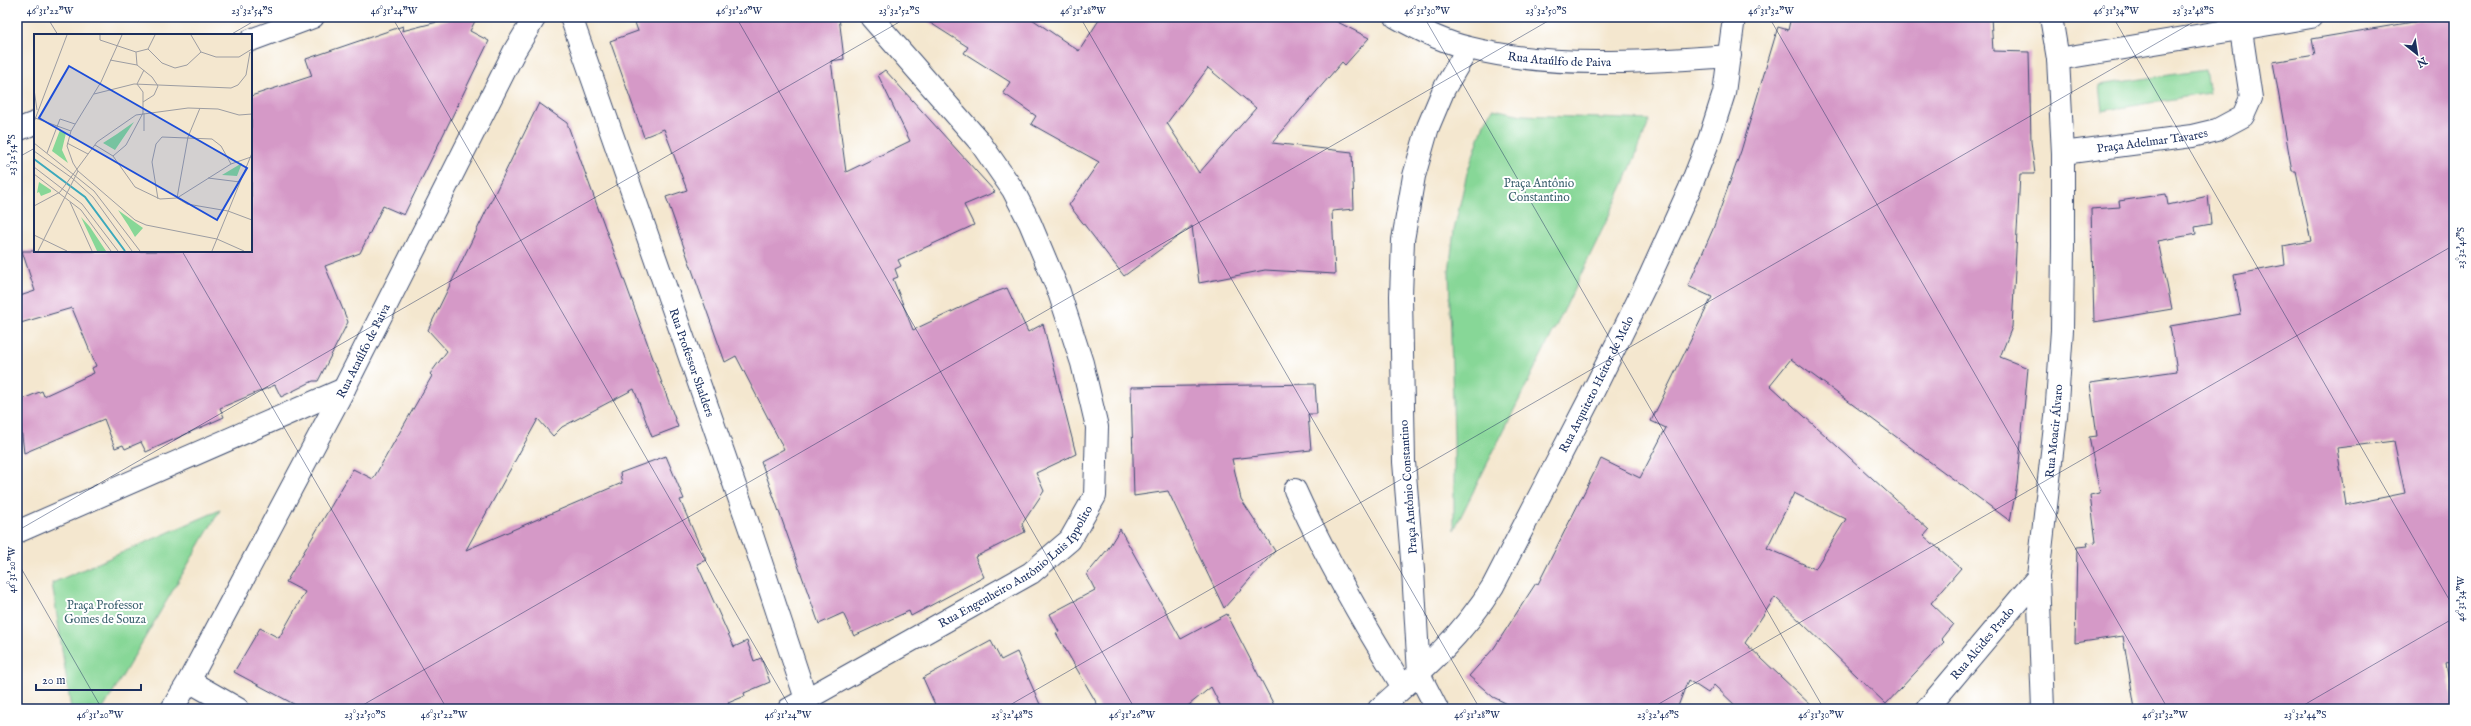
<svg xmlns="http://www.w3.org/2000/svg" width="2471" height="726" font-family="'IM FELL English',serif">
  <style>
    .green { fill: #87d797; stroke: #51837a }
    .building { fill: #d599c7; fill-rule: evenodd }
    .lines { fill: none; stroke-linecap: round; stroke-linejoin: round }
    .street-casing { stroke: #3c4b6f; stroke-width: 24 }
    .secondary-casing { stroke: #3c4b6f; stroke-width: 24 }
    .street { stroke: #fff; stroke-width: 22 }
    .secondary { stroke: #fff; stroke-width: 22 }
    .ticks { fill: none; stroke: #1b2f5e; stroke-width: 1; stroke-opacity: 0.45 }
    .labels { text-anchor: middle; stroke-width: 4; stroke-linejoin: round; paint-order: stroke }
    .street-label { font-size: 12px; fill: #1b2f5e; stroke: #fff }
    .park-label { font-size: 12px; fill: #3b616f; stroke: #fff }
    .inset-river { fill: none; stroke: #3ca9bc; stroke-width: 2 }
    .inset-road { fill: none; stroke: #9d9da2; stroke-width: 1 }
    .view { fill: #1d4ed8; fill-opacity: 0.15; stroke: #1d4ed8; stroke-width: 2 }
    .inset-edge { fill: none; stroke: #1b2f5e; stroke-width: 2 }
    .neatline { fill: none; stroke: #1b2f5e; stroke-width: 1.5 }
    .ticks-label { font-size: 10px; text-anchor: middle; fill: #1b2f5e }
  </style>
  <rect width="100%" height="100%" fill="#fff"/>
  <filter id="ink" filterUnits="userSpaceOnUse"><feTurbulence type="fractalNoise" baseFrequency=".025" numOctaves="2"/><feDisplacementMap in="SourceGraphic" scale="8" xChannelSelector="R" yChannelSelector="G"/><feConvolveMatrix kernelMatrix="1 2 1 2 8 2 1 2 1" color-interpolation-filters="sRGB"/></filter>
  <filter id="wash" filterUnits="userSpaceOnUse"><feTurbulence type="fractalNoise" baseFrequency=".012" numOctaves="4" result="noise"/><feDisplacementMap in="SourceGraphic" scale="16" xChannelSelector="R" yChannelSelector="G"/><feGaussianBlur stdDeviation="0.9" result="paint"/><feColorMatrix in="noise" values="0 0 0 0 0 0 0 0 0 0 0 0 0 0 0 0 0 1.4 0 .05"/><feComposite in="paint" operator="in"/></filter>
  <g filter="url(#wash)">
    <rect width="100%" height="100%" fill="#f4e7cf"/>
    <g class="green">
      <path d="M2205,70L2209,93L2102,111L2099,85Z"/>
      <path d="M1493,109L1522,115L1650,120L1623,186L1567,304L1454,530V438L1449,272L1454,230L1467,173L1484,124Z"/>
      <path d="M220,510L103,709H71L52,583Z"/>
    </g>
    <g id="blocks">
      <g class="building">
        <path d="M457,17H477L470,31L489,41L404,215L383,206L360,253L325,266L348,322L318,381H313L281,397L275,385L220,408L224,417L146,452L141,442L125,449L123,445L115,448L104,419L24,453L18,401L42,391L44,396L94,373L92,368L96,366L72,308L17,324V297L35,291L22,251H251V96L312,76L306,59L403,26L402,31Z"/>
        <path d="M633,17H839L844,59L831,61L846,172L910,141L878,75L885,70L995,192L964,205L974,225L898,260L901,266L895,269L898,277L893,279L913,330L985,296L1007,288L1028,332L1043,324L1076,454L1036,473L1044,491L1022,524L1025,532L975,557L984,577L911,616L909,611L854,636L843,613L819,624L761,461L784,449L736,356L725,362L666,197L687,190L664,129L644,137L610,41L638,31Z"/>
        <path d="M921,17H1029L1079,51L1101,17H1328L1369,38L1345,65L1342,62L1272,143L1352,152L1354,209L1332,211L1335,274L1265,270L1199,283L1192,226L1124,276L1069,205L1099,162L1031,124L1036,116L1003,93L1010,82L964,53L968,47ZM1208,68L1256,108L1199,173L1167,123Z"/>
        <path d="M1791,17H1991L1993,51L2029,52L2031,142L2035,174H2020L2012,327L2000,357L2028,368L2017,484L2010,521L1791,359L1770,385L1929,530L1924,536L1961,568L1931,603L1953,624L1941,639L1944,642L1886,704L1775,597L1745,643L1815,709H1739L1714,685L1708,693L1688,680L1677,709H1518L1493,697L1469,676L1494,648L1536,583L1538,584L1601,459L1640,478L1666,428L1651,421L1712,297L1688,286L1713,229L1741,151L1778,27L1788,30ZM1794,493L1846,519L1815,569L1767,548Z"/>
        <path d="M2437,18V21L2454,18V412H2449L2454,444V662L2446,664L2454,709H2135L2123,636L2075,643L2077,547L2088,546L2087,543L2096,542L2090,495L2100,493L2089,437L2097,436L2090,383L2177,371L2170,326L2241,314L2234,275L2285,265L2283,246L2311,241L2296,171H2292L2273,62L2315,55L2312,39ZM2394,441L2405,493L2346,505L2337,448Z"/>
        <path d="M539,103L567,123L678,427L652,437L634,389L562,427L553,436L538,419L466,550L622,483L620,473L666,456L684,499L680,500L706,560L697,564L734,647L747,641L754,661L761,658L770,682L744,693L745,696L728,703L731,709H303L234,672L260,628L279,638L305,592L286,582L353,469L373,479L432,376L430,374L447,351L428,330Z"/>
        <path d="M2166,194L2168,205L2208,196L2211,224L2195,227L2196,234L2158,241L2172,309L2094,322L2091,209L2120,207L2119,201Z"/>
        <path d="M1315,384L1317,414H1308L1311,450L1232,459L1241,499L1275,551L1224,608L1168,491L1134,496L1131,387Z"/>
        <path d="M1120,529L1181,639L1227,614L1276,709H1222L1211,687L1184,709H1100L1056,633L1059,632L1050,614L1095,590L1087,574L1107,550Z"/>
        <path d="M991,641L1001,660L1017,652L1042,709H937L923,678Z"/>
      </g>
    </g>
  </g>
  <g filter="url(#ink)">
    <use href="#blocks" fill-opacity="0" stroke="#3c4b6f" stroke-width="1"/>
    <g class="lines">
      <defs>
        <g id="street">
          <path id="s1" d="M571,17L750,529L806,699L807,709"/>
          <path id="s2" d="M1396,17C1419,30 1443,42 1469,48C1553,69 1644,62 1730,56"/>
          <path d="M251,40L313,17"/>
          <path d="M2058,59L2311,17"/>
          <path d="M17,130L35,123"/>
          <path id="s3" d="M2063,153L2192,136L2217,130L2243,116L2251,98L2239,17"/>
          <path d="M1295,490C1326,559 1363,623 1403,687"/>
          <path d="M17,532L344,389"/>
          <path d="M189,681L238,709"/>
          <path id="s4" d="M172,709L189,681L344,389L515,50L535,17"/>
          <path id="s5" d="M789,709L1031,573L1070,540L1095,496L1097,427L1082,363L1059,292L1030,223L1013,190L979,141L871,17"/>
          <path d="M1437,709L1419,674L1413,571L1404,462L1401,296L1403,240L1414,176L1428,127L1444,89L1468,48"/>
          <path id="s6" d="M1927,709L2038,577"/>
          <path id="s7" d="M2043,709L2038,577L2056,417L2062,330L2063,246V153L2058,59L2051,17"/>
        </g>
        <g id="secondary">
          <path id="s8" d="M1379,709C1422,671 1463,635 1493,586L1591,396L1650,276L1690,188L1709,140L1724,93L1734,17"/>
        </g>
      </defs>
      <use href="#street" class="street-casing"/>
      <use href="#secondary" class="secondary-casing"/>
      <use href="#street" class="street"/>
      <use href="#secondary" class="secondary"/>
    </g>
  </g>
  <path class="ticks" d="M47,17L58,35M392,17L791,709M736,17L1135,709M1080,17L1480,709M1424,17L1824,709M1769,17L2168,709M2113,17L2454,608M230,35L261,17M17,158L35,148M182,251L447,709M17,531L908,17M17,561L102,709M356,709L1555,17M1003,709L2202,17M1650,709L2454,245M2297,709L2454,618"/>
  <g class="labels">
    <g class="street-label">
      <text dy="4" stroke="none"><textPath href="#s2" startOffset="171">Rua Ataúlfo de Paiva</textPath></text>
      <text dy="4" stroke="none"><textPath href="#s3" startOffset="90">Praça Adelmar Tavares</textPath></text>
      <text dy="4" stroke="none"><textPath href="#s4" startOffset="406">Rua Ataúlfo de Paiva</textPath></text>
      <text dy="4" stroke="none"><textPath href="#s1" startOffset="366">Rua Professor Shalders</textPath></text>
      <text dy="4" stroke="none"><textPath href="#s8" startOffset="395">Rua Arquiteto Heitor de Melo</textPath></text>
      <text dy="4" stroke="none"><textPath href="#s7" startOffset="279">Rua Moacir Álvaro</textPath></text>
      <text transform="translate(1408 487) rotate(-94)" y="4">Praça Antônio Constantino</text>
      <text dy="4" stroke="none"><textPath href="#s5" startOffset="270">Rua Engenheiro Antônio Luis Ippolito</textPath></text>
      <text dy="4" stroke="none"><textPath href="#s6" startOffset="86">Rua Alcides Prado</textPath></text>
    </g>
    <g class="park-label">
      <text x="1539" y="187">Praça Antônio<tspan x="1539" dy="14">Constantino</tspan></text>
      <text x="105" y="609">Praça Professor<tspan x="105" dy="14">Gomes de Souza</tspan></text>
    </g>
  </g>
  <g transform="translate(34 34)">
    <rect width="218" height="218" fill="#f4e7cf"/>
    <path d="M100,88L81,116L69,109L83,100ZM26,96L32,99L28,116L34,129L18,117ZM208,129L203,142L188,141ZM5,148L17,156V158L7,162L5,158L3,159ZM84,176L109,194L101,203L94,191ZM47,183L56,193L72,217H63Z" fill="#87d797"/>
    <path class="inset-river" d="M0,125L51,163L91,217"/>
    <path class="inset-road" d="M66,1V6L102,18M88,1L67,48L37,97L33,112L39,129L44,137L101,186L112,191L183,205L210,217M157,1L167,18L182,23H205L218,15M114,15L121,1M76,26L103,31M0,55L3,76M60,60L100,50L197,54L204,51L212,41L216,18M109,68L120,61L124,52L118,43L103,31L102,18L114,15L128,29L141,34L153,31L167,18M166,74L154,103L143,164L153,170L194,177L218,186M1,84L37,97M0,88L33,1M110,97V79M0,109L60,157L106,217M33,109L54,120M61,111L79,122L101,153L126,165L143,164L197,130L217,123M0,117L38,144L59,163L98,217M13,119L26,85L41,90M79,122L92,111L109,79V58L103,50L110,36M0,133L48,170L84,217M0,140L47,176L77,217M174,144L206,148M124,165L118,128L122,110L128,103L178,105L187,112L197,130M36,168L58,217M0,172L26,158L63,108L102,81L154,74L184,75L205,81L218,80M0,201L33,217M4,217L44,137M178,217L218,119"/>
    <path class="view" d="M35,32L213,134L183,186L5,84Z"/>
    <rect width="218" height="218" class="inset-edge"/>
  </g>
  <rect width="2471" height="726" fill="none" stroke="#fff" stroke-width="44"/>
  <g transform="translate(2417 54) rotate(150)" stroke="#ffffff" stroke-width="3" paint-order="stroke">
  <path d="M0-3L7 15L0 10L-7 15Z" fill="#1b2f5e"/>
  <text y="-6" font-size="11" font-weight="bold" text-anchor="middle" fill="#1b2f5e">N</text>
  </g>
  <path d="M36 684v6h105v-6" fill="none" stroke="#1b2f5e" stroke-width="2"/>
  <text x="42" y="684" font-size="12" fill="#1b2f5e" stroke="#ffffff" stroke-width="3" paint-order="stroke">20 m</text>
  <rect x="22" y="22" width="2427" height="682" class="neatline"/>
  <g class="ticks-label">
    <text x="50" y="14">46°31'22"W</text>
    <text x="252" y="14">23°32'54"S</text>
    <text x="394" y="14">46°31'24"W</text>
    <text x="739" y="14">46°31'26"W</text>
    <text x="899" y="14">23°32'52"S</text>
    <text x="1083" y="14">46°31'28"W</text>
    <text x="1427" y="14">46°31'30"W</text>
    <text x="1546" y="14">23°32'50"S</text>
    <text x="1771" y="14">46°31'32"W</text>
    <text x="2116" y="14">46°31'34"W</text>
    <text x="2193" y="14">23°32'48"S</text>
    <text transform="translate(11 155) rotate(-90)" y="4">23°32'54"S</text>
    <text transform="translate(2460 248) rotate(-90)" y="4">23°32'46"S</text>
    <text transform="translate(11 570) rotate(-90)" y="4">46°31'20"W</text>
    <text transform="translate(2460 599) rotate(-90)" y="4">46°31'34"W</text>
    <text x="100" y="718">46°31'20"W</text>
    <text x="365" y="718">23°32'50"S</text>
    <text x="444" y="718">46°31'22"W</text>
    <text x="788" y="718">46°31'24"W</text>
    <text x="1012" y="718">23°32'48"S</text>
    <text x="1132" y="718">46°31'26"W</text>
    <text x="1477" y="718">46°31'28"W</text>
    <text x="1658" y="718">23°32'46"S</text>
    <text x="1821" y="718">46°31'30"W</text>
    <text x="2165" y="718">46°31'32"W</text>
    <text x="2305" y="718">23°32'44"S</text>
  </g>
</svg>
